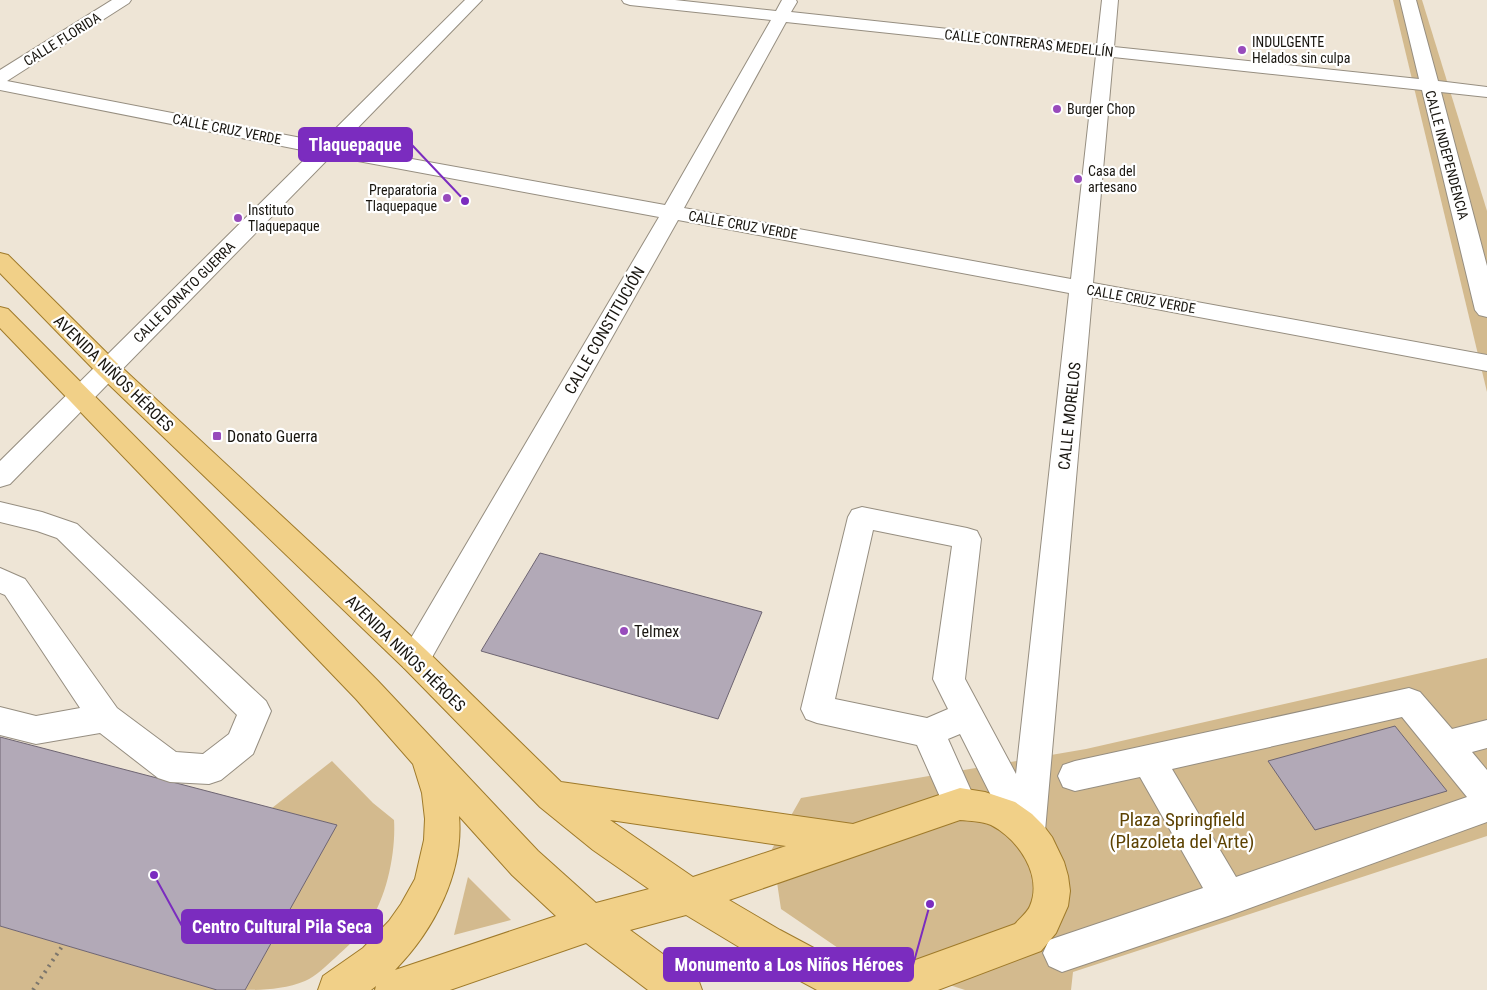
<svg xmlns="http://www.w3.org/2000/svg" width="1487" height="990" font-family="'Roboto Condensed',sans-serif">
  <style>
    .green { fill: #d3ba8e }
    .building { fill: #b2a9b7; stroke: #6e6572 }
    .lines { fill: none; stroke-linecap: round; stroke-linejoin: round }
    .minor-casing { stroke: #968e80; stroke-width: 2 }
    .major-casing { stroke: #9f7a2a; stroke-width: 2 }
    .path { stroke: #7c766c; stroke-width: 4; stroke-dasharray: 2 5; stroke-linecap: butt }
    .minor { fill: #fff; fill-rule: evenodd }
    .major { fill: #f1d088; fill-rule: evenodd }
    .poi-dot { fill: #984bbc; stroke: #fff; stroke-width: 2 }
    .labels { text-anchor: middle; stroke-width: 4.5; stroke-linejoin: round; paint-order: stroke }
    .far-street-label { font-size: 14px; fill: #18150f; stroke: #fff }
    .far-poi-label { font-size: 14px; fill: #18150f; stroke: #fff; text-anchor: start }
    .street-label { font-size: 16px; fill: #18150f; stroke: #fff }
    .poi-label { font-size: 16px; fill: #18150f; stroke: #fff; text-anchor: start }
    .near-park-label { font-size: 19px; fill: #5d4202; stroke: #fff }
    .leader { fill: none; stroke: #7b2cbf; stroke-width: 2 }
    .callout-dot { fill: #7b2cbf; stroke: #fff; stroke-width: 2 }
    .callout { fill: #7b2cbf; stroke: #7b2cbf; stroke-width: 2 }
    .callout-label { font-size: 18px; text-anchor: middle; font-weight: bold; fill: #fff }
  </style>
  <rect width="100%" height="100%" fill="#eee5d6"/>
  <g class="green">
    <path d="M1393,0H1422L1487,211V392Z"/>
    <path d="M1487,658V836L1073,972L1071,990H965L841,950L781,909L772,849L801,798L1086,749Z"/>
    <path d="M332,761L373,803L394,820C396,851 387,897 369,922C359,936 347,947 335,958C326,966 316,976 305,981C286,989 264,990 245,990L336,825L272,808Z"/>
    <path d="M468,877L511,920L454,935Z"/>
    <path d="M0,926L217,990H0Z"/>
  </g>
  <g class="building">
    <path d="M540,553L762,612L718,719L481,651Z"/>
    <path d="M1395,726L1447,791L1315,830L1268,761Z"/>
    <path d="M0,737L337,825L245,990H217L0,926Z"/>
  </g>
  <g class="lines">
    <defs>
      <g id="minor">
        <path d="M112,0H131L129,3L7,81L322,142L465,0H482L340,146L665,205L771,20L630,5L624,3L622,0H675L776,11L782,0H796L797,2L791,12L1097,45L1102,0H1118L1114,47L1419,79L1400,0H1416L1438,81L1487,87V97L1441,92L1487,266V317L1479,315L1475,310L1422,90L1113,57L1093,283L1487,355V371L1092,297L1045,831L1039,843L1027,847L1015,843L960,734L948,739L977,804L972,815L960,820L948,815L917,745L817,723L806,719L801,709L848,517L852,510L862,507L967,528L977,531L981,539L965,679L1016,774L1069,293L678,220L426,668L415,672L404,668L399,659L404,650L659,217L331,156L10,484L0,487V461L312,152L0,90V70ZM786,22L1096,55L1071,279L684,208ZM873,530L952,546L933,679L948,709L927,718L835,699Z"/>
        <path d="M0,502L42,512L77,524L266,701L271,711L253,754L221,780L209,784L170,782L158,778L100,733L36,744L0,735V707L36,716L80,708L5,595L0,593V568L25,579L117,708L176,752L203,754L229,734L237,715L57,538L37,531L0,522Z"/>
        <path d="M1409,688L1420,692L1452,729L1487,720V748L1472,752L1487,770V822L1228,916L1062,972L1049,966L1043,953L1049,940L1203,888L1140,777L1075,791L1063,787L1058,776L1063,765L1075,761ZM1402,717L1467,797L1236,877L1172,769Z"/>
      </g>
      <path id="major" d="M0,253L8,255L117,363L426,650L561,782L853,824L960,788L985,792L1015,802L1032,814L1043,825L1052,837L1064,862L1068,876L1070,891L1068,906L1056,933L1041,951L938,990H817L754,956L686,915L630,930L667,957L697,976L702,990H648L586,943L450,990H375L376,986L371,990H318L323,976L363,948L389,921L401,904L415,879L424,840L425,819L422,793L413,764L356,699L0,328V307L8,309L378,681L538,851L596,903L649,889L593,850L540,807L404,668L99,375L0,273ZM459,816L512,875L556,916L395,970C434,930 464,873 459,816ZM610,820L786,846L693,877ZM960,820C970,821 982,821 991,825C1018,839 1043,875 1030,906C1027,913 1020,918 1015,924L885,971L870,978L780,930L729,900Z"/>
    </defs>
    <use href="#minor" class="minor-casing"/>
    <use href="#major" class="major-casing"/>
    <path class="path" d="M33,990L63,945"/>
    <use href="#minor" class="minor"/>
    <use href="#major" class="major"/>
  </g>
  <g class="poi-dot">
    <circle cx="1242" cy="50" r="5"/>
    <circle cx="1057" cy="109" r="5"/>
    <circle cx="1078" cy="179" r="5"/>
    <circle cx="447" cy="198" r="5"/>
    <circle cx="238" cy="218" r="5"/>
    <rect x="212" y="431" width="10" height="10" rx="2.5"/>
    <circle cx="624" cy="631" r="5"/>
  </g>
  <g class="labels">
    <g class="far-street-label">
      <text transform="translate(62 39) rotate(-32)" y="5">CALLE FLORIDA</text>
      <text transform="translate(1029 43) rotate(6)" y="5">CALLE CONTRERAS MEDELLÍN</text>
      <text transform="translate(227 129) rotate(11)" y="5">CALLE CRUZ VERDE</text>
      <text transform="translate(1447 155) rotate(75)" y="5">CALLE INDEPENDENCIA</text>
      <text transform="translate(743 225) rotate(10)" y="5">CALLE CRUZ VERDE</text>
      <text transform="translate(184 292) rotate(-45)" y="5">CALLE DONATO GUERRA</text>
      <text transform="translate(1141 299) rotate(10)" y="5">CALLE CRUZ VERDE</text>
    </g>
    <g class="far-poi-label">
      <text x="1252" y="47">INDULGENTE<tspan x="1252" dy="16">Helados sin culpa</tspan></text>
      <text x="1067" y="114">Burger Chop</text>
      <text x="1088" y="176">Casa del<tspan x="1088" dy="16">artesano</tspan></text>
      <text x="437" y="195" text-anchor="end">Preparatoria<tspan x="437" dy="16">Tlaquepaque</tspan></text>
      <text x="248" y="215">Instituto<tspan x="248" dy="16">Tlaquepaque</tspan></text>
    </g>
    <g class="street-label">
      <text transform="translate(604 330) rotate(-60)" y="6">CALLE CONSTITUCIÓN</text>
      <text transform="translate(114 373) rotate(44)" y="6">AVENIDA NIÑOS HÉROES</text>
      <text transform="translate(1069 416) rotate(-84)" y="6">CALLE MORELOS</text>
      <text transform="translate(406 653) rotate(44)" y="6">AVENIDA NIÑOS HÉROES</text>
    </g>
    <g class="poi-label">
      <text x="227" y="442">Donato Guerra</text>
      <text x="634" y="637">Telmex</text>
    </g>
    <g class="near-park-label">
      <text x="1182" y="826">Plaza Springfield<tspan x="1182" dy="22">(Plazoleta del Arte)</tspan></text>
    </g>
  </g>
  <path class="leader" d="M465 201L412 145M154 875L182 926M930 904L913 965"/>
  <g class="callout-dot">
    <circle cx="465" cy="201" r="5"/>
    <circle cx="154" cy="875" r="5"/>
    <circle cx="930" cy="904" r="5"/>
  </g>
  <g class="callout">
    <rect x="299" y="128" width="113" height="33" rx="5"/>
    <rect x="182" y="910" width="200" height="33" rx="5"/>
    <rect x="664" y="948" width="249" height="33" rx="5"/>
  </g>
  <g class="callout-label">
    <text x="355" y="151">Tlaquepaque</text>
    <text x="282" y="933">Centro Cultural Pila Seca</text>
    <text x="789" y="971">Monumento a Los Niños Héroes</text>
  </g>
</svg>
